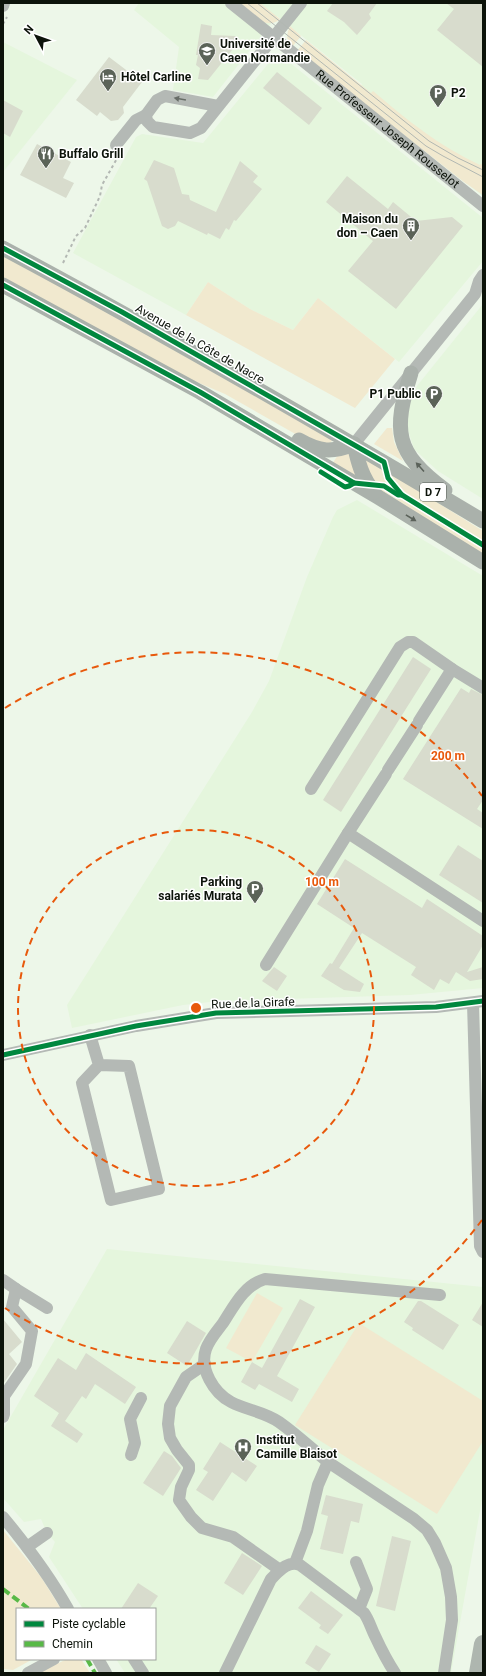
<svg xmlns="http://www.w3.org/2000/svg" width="486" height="1676" font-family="Roboto,sans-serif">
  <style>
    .built { fill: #e5f6dd }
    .green { fill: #f1e9cf }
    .building { fill: #d8dccd }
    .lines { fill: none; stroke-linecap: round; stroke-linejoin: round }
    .path { stroke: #b3b8b3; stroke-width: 2; stroke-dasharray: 3 3; stroke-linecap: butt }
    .minor { stroke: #b4b9b5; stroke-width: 12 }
    .major { stroke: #aab1ab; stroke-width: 15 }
    .highway { stroke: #aeb6af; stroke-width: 18 }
    .tram { stroke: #b2b8b2; stroke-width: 1 }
    .quiet { stroke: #58b947; stroke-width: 4; stroke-dasharray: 8 4; stroke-linecap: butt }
    .cycleway-casing { stroke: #fff; stroke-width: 8 }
    .cycleway { stroke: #00873e; stroke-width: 5 }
    .oneway { fill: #686e68 }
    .oneway2 { fill: #5b625a }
    .ring { fill: none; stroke: #e8590c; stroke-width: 2; stroke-dasharray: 7 5 }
    .labels { text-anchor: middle; stroke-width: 3; stroke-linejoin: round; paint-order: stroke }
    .shield { fill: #fff; stroke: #555a54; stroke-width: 1 }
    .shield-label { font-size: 11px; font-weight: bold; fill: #0c130a }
    .poi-label { font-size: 12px; font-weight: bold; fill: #0c130a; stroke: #fff; text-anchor: start }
    .street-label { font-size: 12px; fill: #0c130a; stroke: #fff }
    .centre { fill: #e8590c; stroke: #fff; stroke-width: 2 }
    .ring-label { font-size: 12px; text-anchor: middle; font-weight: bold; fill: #e8590c; stroke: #fff; stroke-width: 3; stroke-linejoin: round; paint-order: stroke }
  </style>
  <rect width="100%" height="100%" fill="#edf7e9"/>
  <g class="built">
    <path d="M139,3H483V196L354,95L362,84L277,16L213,97L173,90L179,47L134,10Z"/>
    <path d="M3,42L77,80L3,172Z"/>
    <path d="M284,58L483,218V261L399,362L318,298L293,330L250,309L208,282L186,315L73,253L136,137L142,134L203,143L272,59Z"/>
    <path d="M483,304V499L438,471L414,449L407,427L410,400L417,386Z"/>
    <path d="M357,500L483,576V988L410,995L219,1001L183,1005L72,1028L67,1005L252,712L269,681L307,577L333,517L337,510Z"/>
    <path d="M107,1249L483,1287V1494L451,1673H125L116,1659H155V1609H83L49,1557L55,1542L47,1533L41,1519L24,1522L3,1498V1430Z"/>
  </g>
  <g class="green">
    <path d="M239,3H260L280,19C266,32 250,12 239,3Z"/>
    <path d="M290,26L301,36L292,47C286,40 286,35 290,26Z"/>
    <path d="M306,40L371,93L373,91C407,120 439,146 480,165V164L483,165V195L464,182L297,51Z"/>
    <path d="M3,254L333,439L327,448L313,444L225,394L185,377L3,278Z"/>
    <path d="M208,282L250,309L293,330L318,298L395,359L355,408L186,315Z"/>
    <path d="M387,428H392L394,442L403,461L374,444Z"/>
    <path d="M350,454L357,478L332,464L338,455Z"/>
    <path d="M367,459L382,468L387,485L372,481L365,462Z"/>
    <path d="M390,473L483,531V541L397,488Z"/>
    <path d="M377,485L384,488L483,549V555L380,491Z"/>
    <path d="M257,1293L283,1308L252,1362L226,1348Z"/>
    <path d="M359,1323L483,1401V1441L437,1514L295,1425Z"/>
    <path d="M3,1530L41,1577L61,1609H17V1659H33L13,1670L3,1669Z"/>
    <path d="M67,1659H81L90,1673H38Z"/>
  </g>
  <g class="building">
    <path d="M333,3H377L369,14L371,18L357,35L344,22L327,11Z"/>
    <path d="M446,3H483V67L437,30L454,9Z"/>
    <path d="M201,24L212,26L211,35L235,36L240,40L208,80L198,79L200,68L196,65L198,55H196Z"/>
    <path d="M109,57L142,82L123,107L124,113L118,120L111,121L100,112L97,116L76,100Z"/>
    <path d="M277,72L322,108L309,125L263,88Z"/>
    <path d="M3,100L23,111L10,137L3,133Z"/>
    <path d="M37,144L71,162L63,178L74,183L66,198L20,175Z"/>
    <path d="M154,160L174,168L182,194L189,195L190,200L216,212L240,161L258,176L253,182L262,189L236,221L234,220L229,230L226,228L220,239L208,233L207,235L178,221L175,226L168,229L162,226L147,181L144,179Z"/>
    <path d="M347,176L388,209L393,202L416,221L452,217L463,226L396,309L348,271L373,241L326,202Z"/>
    <path d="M413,657L431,669L341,812L323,800Z"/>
    <path d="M461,688L469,693L471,689L483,695V800L477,809L483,813V829L403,779Z"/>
    <path d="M458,845L483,861V903L439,875Z"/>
    <path d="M345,859L422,908L427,899L483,936V945L467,972L483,967V979L470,981L456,972L449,984L440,979L434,990L411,975L416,967L362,933L339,968L364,984L360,992L344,990L321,976L330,963L332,964L354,928L317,904Z"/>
    <path d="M274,967L287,976L277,991L262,981Z"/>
    <path d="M300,1299L315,1307L277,1376L299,1389L292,1402L259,1384L255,1390L241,1382L252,1362L262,1368Z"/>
    <path d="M418,1301H421L459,1325L443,1350L412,1330L413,1328L404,1322Z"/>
    <path d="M483,1302V1327L472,1320Z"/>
    <path d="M3,1319L22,1342L9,1354L17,1364L3,1384Z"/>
    <path d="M187,1321L206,1333L187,1366L167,1353Z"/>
    <path d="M86,1353L136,1387L125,1404L95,1384L86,1399L82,1396L65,1421L83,1434L77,1443L51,1426L59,1413L34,1396L58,1358L76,1370Z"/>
    <path d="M220,1442L257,1466L246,1482L232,1472L213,1501L196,1490L208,1472L203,1469Z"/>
    <path d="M164,1451L172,1456L181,1468L163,1496L143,1483Z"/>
    <path d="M326,1495L363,1504L359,1523L351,1521L343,1554L320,1549L328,1516L321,1514Z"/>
    <path d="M392,1536L411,1541L395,1611L376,1606Z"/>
    <path d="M242,1553L262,1566L243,1595L224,1583Z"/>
    <path d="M138,1583L158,1596L149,1609H121Z"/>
    <path d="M311,1591L343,1615L328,1634L319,1628L321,1625L298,1608Z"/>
    <path d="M316,1645L331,1654L319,1672L305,1663Z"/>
  </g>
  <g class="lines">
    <g class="path">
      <path d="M3,24L7,17"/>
      <path d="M63,263L76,236L85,228L100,196L102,185L119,155"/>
    </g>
    <g class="minor">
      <path id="s1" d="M231,3L483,206"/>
      <path d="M3,6L4,3"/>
      <path d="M218,106L165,96L157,100L146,115L147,121L153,127L190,133L201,128L301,3"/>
      <path d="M116,145L136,120L146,115"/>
      <path d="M354,444L475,294L479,281L483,275"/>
      <path d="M419,721L452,669L483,688"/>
      <path d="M388,770L417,725"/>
      <path d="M311,789L400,647L408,642H413L452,669"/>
      <path d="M348,833L386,774"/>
      <path d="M266,965L348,833L483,921"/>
      <path d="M473,1003L480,1246L483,1252"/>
      <path d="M90,1035L99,1065L82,1083L111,1200L159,1189L129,1066L99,1065"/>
      <path d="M3,1055L136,1026L216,1013L436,1007L483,1001"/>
      <path d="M3,1280L16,1289"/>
      <path d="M205,1364L186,1377L170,1406L168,1424L170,1438L177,1450L189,1465V1470L181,1487L179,1500L191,1517L202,1528L233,1537L280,1570"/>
      <path d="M3,1417L4,1414V1396L26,1364L32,1331L12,1307L16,1289L47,1308"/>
      <path d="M131,1455L135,1443L130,1419L141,1398"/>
      <path d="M328,1462C312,1449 296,1434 279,1422C265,1412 246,1410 231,1402C214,1393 199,1369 206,1349C209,1340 217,1331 223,1323C234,1306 244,1285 265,1279L440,1295"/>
      <path d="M3,1517C27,1546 50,1577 68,1609"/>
      <path d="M27,1547L47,1533"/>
      <path d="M356,1562L367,1589L359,1609"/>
      <path d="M295,1563L307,1531L318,1485L328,1462L414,1519L427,1530L435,1543L446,1568L451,1597L452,1620L444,1673"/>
      <path d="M98,1659L106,1673"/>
      <path d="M134,1659L143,1673"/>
      <path d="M28,1673L54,1659"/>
      <path d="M225,1673L271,1579C279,1571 288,1560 300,1565L364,1613C369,1620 371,1628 375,1636C381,1649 387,1661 395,1673"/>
    </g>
    <g class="major">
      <path d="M3,248C166,335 325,427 483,521"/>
      <path d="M3,285L200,392L378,497L483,562"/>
      <path d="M411,373C393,431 394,452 445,490"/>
      <path d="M299,440C320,452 332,453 354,444"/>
      <path d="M354,444C358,462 362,478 374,492"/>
    </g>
    <path class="highway" d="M478,1673L483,1644"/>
    <g class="tram">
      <path d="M247,3L426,146L443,156L483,177"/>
      <path d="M257,3L429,141L458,158L483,170"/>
    </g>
    <g class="quiet">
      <path d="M3,1589L29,1609"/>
      <path d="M87,1659L95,1673"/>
    </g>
    <defs>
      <g id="cycleway">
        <path d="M3,248L122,312L384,462L388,478L402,495"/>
        <path d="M3,285L200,392L354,483"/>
        <path d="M321,472L345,487L349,486L354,483L384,486L398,495H402L483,545"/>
        <path d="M3,1055L136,1026L216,1013L436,1007L483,1001"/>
      </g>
    </defs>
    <use href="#cycleway" class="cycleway-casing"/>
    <use href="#cycleway" class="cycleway"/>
  </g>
  <defs><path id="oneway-solid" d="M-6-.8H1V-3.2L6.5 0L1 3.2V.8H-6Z"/></defs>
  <use class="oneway" href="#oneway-solid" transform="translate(180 99) rotate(-170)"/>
  <g class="oneway2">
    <use href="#oneway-solid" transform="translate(420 467) rotate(-132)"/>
    <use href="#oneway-solid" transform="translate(411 518) rotate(31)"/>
  </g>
  <g class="ring">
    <circle cx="196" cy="1008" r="178"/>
    <path d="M482 1220A356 356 0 0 1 5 1308M5 708A356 356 0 0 1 482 796"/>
  </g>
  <defs>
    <symbol id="university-pin" viewBox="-11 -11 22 30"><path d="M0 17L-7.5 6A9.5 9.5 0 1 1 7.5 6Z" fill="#5b6358" stroke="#fff"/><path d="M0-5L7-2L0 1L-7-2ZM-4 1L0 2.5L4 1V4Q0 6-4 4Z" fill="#fff"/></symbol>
    <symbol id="hotel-pin" viewBox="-11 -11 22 30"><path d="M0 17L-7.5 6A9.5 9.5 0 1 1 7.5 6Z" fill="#5b6358" stroke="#fff"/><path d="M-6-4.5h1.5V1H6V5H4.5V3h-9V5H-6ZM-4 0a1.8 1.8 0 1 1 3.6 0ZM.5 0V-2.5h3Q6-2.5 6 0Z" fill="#fff"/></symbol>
    <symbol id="parking-pin" viewBox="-11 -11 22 30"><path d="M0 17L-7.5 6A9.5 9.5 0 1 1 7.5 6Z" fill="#5b6358" stroke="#fff"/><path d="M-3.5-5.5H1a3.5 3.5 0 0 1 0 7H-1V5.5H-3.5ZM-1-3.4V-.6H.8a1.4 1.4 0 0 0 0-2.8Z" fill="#fff"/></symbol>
    <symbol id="restaurant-pin" viewBox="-11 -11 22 30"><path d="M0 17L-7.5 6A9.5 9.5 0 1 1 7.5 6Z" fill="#5b6358" stroke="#fff"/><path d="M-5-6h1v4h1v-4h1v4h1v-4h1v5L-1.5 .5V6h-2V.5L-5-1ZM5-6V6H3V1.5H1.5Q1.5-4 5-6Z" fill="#fff"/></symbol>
    <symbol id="building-pin" viewBox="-11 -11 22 30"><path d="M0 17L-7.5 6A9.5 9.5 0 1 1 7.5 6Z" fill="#5b6358" stroke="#fff"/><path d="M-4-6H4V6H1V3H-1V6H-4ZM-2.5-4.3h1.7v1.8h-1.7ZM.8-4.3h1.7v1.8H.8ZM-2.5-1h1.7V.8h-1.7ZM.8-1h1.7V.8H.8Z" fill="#fff"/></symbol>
    <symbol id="hospital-pin" viewBox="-11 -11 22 30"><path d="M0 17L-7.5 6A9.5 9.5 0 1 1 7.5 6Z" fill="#5b6358" stroke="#fff"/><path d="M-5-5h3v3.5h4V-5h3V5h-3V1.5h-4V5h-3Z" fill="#fff"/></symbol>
  </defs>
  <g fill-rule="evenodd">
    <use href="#university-pin" x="197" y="41" width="20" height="27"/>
    <use href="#hotel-pin" x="98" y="67" width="20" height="27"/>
    <use href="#parking-pin" x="428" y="83" width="20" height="27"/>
    <use href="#restaurant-pin" x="36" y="144" width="20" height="27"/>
    <use href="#building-pin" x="401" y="216" width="20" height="27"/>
    <use href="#parking-pin" x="424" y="384" width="20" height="27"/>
    <use href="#parking-pin" x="245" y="879" width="20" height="27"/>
    <use href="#hospital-pin" x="233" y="1437" width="20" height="27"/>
  </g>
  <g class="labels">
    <rect class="shield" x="420" y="483" width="26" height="18" rx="3"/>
    <g class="shield-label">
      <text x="433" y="496">D 7</text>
    </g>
    <g class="poi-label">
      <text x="220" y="48">Université de<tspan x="220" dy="14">Caen Normandie</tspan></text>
      <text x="121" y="81">Hôtel Carline</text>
      <text x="451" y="97">P2</text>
      <text x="59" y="158">Buffalo Grill</text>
      <text x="398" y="223" text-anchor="end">Maison du<tspan x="398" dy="14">don – Caen</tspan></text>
      <text x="421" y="398" text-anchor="end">P1 Public</text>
      <text x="242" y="886" text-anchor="end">Parking<tspan x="242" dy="14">salariés Murata</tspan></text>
      <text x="256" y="1444">Institut<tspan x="256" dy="14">Camille Blaisot</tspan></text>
    </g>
    <g class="street-label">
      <text dy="4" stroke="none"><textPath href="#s1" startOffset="201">Rue Professeur Joseph Rousselot</textPath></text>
      <text transform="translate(200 344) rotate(30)" y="4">Avenue de la Côte de Nacre</text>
      <text transform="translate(253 1003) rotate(-2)" y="4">Rue de la Girafe</text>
    </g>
  </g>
  <circle cx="196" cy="1008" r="6" class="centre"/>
  <g class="ring-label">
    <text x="448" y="760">200 m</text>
    <text x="322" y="886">100 m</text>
  </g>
  <rect width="486" height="1676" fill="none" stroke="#0c130a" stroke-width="8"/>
  <rect x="16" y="1608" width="140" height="52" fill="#ffffff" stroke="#9ea19d"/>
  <rect x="24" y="1621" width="20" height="6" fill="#00873e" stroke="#9ea19d"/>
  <text x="52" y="1628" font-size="12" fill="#0c130a">Piste cyclable</text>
  <rect x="24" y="1641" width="20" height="6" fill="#58b947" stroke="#9ea19d"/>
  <text x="52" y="1648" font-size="12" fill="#0c130a">Chemin</text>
  <g transform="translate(36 36) rotate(311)" stroke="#ffffff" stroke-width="3" paint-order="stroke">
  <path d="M0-3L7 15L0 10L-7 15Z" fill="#0c130a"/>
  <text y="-6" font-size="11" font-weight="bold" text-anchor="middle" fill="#0c130a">N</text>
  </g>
</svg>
